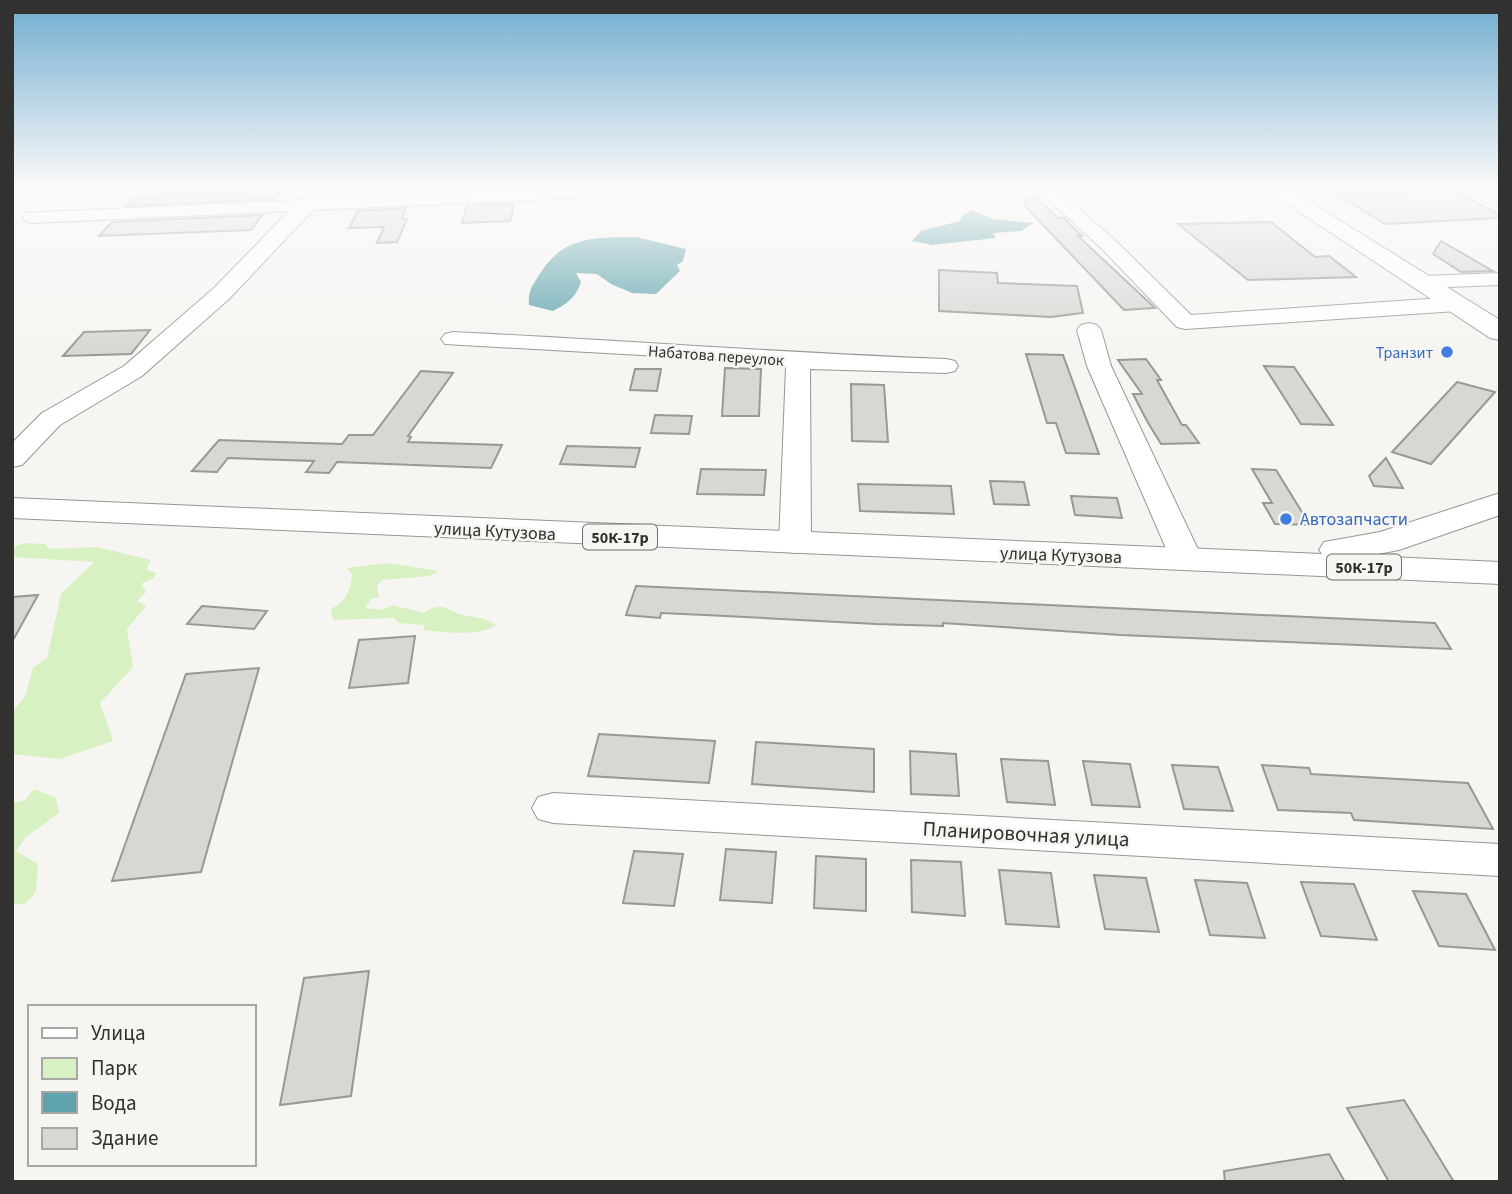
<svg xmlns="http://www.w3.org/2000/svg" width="1512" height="1194" font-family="'Source Sans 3',sans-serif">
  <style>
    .green { fill: #d8f1c3 }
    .water { fill: #5ea3ac }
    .building { fill: #d8d7d4; stroke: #999895; stroke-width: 2 }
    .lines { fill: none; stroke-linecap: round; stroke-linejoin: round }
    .minor-casing { stroke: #979693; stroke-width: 2 }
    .major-casing { stroke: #979693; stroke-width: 2 }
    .minor { fill: #fff; fill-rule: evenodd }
    .major { fill: #fff; fill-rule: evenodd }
    .shop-dot { fill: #3f7fe0; stroke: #f6f5f2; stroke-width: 2.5 }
    .labels { text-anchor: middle; stroke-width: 5; stroke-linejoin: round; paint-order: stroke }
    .far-shop-label { font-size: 16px; fill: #366cbe; stroke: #f6f5f2; text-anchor: end }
    .far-street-label { font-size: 16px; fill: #313130; stroke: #f6f5f2 }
    .shield { fill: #f6f5f2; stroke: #6c6c6a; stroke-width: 2 }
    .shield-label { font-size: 16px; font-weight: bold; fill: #313130 }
    .shop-label { font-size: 18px; fill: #366cbe; stroke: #f6f5f2; text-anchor: start }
    .street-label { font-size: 18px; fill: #313130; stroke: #f6f5f2 }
    .near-street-label { font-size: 21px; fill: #313130; stroke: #f6f5f2 }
  </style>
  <rect width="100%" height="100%" fill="#f6f5f2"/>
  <g class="green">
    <path d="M24,543L45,544L50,549L97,547L151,560L146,570L156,573L154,578L141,584L146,592L137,601L146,606L127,629L133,667L100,703L113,741L60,759L12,754V712L25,697L33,668L47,658L61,594L94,562L12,557V548Z"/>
    <path d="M387,563L439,571L430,576L382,580L377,585L379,597L371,599L365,608L383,610L392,605L424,613C439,602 444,608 459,614C473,618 483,616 496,625C479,637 444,632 424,630V625L399,623L394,618L333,620L331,609C346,601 351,591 352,574L347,568Z"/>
    <path d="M34,789L56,798L59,813L26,837L16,851L38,864L36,892L25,904H12V803L25,800Z"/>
  </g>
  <g class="water">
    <path d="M973,210L992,219L1033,223L1021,231L993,233L996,238L932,245L912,241L921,231L960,221L963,215Z"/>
    <path d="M636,237L686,249L683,261L677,265L680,271L656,294L632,293L611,284L597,274L576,273L581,282C576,297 567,304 553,311L529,305C528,291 532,286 539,275C564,235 593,238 636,237Z"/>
  </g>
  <g class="building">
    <path d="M280,190L274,199L127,206L133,198Z"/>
    <path d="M1452,190L1500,215V218L1385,224L1338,195Z"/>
    <path d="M1033,195L1058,218H1064L1082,236H1078L1155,308L1124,310L1024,205Z"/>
    <path d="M514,204L510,221L462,223L467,206Z"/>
    <path d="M406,208L402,219H407L397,242L377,243L384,227L349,228L358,211Z"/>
    <path d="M262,215L251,230L99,236L112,222Z"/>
    <path d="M1271,222L1315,257L1329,256L1356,277L1248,280L1178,224Z"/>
    <path d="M1441,241L1493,271L1461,272L1433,254Z"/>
    <path d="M939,270L997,273L998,283L1077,286L1083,313L1051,317L939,311Z"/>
    <path d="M150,330L131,354L63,356L84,332Z"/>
    <path d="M1026,354L1063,355L1099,454L1066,453L1056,423H1047Z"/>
    <path d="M1146,359L1161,380H1157L1182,425H1186L1199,443L1161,444L1147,421L1133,394H1142L1118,360Z"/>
    <path d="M1264,366L1294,367L1333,425L1301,424Z"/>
    <path d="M725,368L761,369L759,416H722Z"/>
    <path d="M635,369H661L657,391L630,390Z"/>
    <path d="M421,371L453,373L408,436L411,437L408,442L502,445L491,468L337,462L329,473L306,472L314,461L228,458L217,472L192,471L219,440L342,444L349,435H373Z"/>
    <path d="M1457,382L1495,392L1431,464L1392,452Z"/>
    <path d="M851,384L884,385L888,442L852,441Z"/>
    <path d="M655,415L692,416L689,434L651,433Z"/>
    <path d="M567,446L640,448L635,467L560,464Z"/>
    <path d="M1386,458L1403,488L1374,486L1369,476Z"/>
    <path d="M701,469L766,470L764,495L697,494Z"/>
    <path d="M1252,469L1276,470L1310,525L1275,524L1263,503H1272Z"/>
    <path d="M990,481L1024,482L1029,505L994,504Z"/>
    <path d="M858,484L951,486L954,514L860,511Z"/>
    <path d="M1071,496L1117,498L1122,518L1075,515Z"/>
    <path d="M636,586L1435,623L1451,649L1121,635L943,623V626L876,624L726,616L661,613L660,618L626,615Z"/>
    <path d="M38,595L12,642V597Z"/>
    <path d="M202,606L267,611L254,629L187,624Z"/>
    <path d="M415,636L408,683L349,688L359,640Z"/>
    <path d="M259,668L201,872L112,881L186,674Z"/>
    <path d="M599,734L715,741L709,783L588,776Z"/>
    <path d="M756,742L874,749V792L752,784Z"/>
    <path d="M910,751L956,754L959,796L911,794Z"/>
    <path d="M1001,759L1048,761L1055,805L1007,802Z"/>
    <path d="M1083,761L1130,764L1140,807L1092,805Z"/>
    <path d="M1172,765L1218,767L1233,811L1184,809Z"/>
    <path d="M1262,765L1309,768L1311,774L1468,783L1493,829L1354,820L1351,813L1278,810Z"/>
    <path d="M726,849L776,852L772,903L720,900Z"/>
    <path d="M634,851L683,854L674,906L623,903Z"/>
    <path d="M816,856L866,859V911L814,908Z"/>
    <path d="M911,860L961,862L965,916L912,912Z"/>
    <path d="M999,870L1051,873L1059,927L1006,924Z"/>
    <path d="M1094,875L1146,878L1159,932L1105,929Z"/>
    <path d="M1195,880L1247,883L1265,938L1210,935Z"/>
    <path d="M1301,882L1354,884L1377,940L1321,936Z"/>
    <path d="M1413,891L1466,894L1495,950L1439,946Z"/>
    <path d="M369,971L351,1096L280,1105L304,978Z"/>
    <path d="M1404,1100L1454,1182H1389L1347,1108Z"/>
    <path d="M1329,1154L1345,1182H1225L1224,1171Z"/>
  </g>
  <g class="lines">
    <defs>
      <g id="minor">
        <path d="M551,189H675L666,194L313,210L230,298L142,376L60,425L22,465L12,467V443L42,413L124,366L214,288L289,211L32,223L25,221L23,217L25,213L303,200L316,193L325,199Z"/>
        <path d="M1037,189H1056L1116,241L1191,315L1457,297L1468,304L1457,311L1185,329L1177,327L1102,249Z"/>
        <path d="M1470,189H1492L1500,193V205Z"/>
        <path d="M1500,273V285L1422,288L1411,282L1422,276Z"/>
        <path d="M1089,323L1097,325L1101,330L1111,366L1203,560L1198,567L1187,570L1176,567L1171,560L1087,366L1077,330L1081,325Z"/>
        <path d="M453,332C618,340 782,353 946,359L955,361L958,366L955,371L946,373L810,369L811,544L806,551L795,553L784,551L779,544L786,367L747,361L445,344L441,339L445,334Z"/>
        <path d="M553,793L1500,844V876L553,823L538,819L532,808L538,797Z"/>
      </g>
      <g id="major">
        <path d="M1265,189H1289L1500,320V340L1490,338Z"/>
        <path d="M1500,493V515L1399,550L1367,556L1500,562V584L12,518V498L1322,554L1319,550L1324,542L1380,532Z"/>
      </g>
    </defs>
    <use href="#minor" class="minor-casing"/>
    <use href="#major" class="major-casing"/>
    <use href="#minor" class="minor"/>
    <use href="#major" class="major"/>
  </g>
  <linearGradient id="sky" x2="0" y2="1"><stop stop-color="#71add0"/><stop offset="0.53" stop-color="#fbfaf9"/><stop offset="1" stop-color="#fbfaf9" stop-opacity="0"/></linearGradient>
  <rect width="1512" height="356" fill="url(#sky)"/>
  <g class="shop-dot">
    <circle cx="1447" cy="352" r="7"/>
    <circle cx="1286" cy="519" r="7"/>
  </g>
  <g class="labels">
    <g class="far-shop-label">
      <text x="1433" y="358">Транзит</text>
    </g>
    <g class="far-street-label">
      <text transform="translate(716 355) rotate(4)" y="6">Набатова переулок</text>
    </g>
    <g class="shield">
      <rect x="583" y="524.5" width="74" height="25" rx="5"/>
      <rect x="1327" y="554.5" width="74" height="25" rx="5"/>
    </g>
    <g class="shield-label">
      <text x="620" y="543">50К-17р</text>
      <text x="1364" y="573">50К-17р</text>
    </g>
    <g class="shop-label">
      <text x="1300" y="525">Автозапчасти</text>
    </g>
    <g class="street-label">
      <text transform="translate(495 531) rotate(3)" y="6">улица Кутузова</text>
      <text transform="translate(1061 555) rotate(2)" y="6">улица Кутузова</text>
    </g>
    <g class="near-street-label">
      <text transform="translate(1026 834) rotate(3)" y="7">Планировочная улица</text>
    </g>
  </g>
  <rect width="1512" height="1194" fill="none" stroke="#313130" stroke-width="28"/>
  <rect x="28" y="1005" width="228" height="161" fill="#f6f5f2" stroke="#a7a7a4" stroke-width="2"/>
  <rect x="42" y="1028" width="35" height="10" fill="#ffffff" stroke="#a7a7a4" stroke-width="2"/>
  <text x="91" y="1040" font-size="21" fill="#313130">Улица</text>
  <rect x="42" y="1058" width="35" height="21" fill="#d8f1c3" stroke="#a7a7a4" stroke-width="2"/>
  <text x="91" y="1075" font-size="21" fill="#313130">Парк</text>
  <rect x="42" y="1092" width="35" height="21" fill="#5ea3ac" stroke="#a7a7a4" stroke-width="2"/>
  <text x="91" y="1110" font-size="21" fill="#313130">Вода</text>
  <rect x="42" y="1128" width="35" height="21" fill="#d8d7d4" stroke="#a7a7a4" stroke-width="2"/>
  <text x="91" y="1145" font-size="21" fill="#313130">Здание</text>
</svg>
